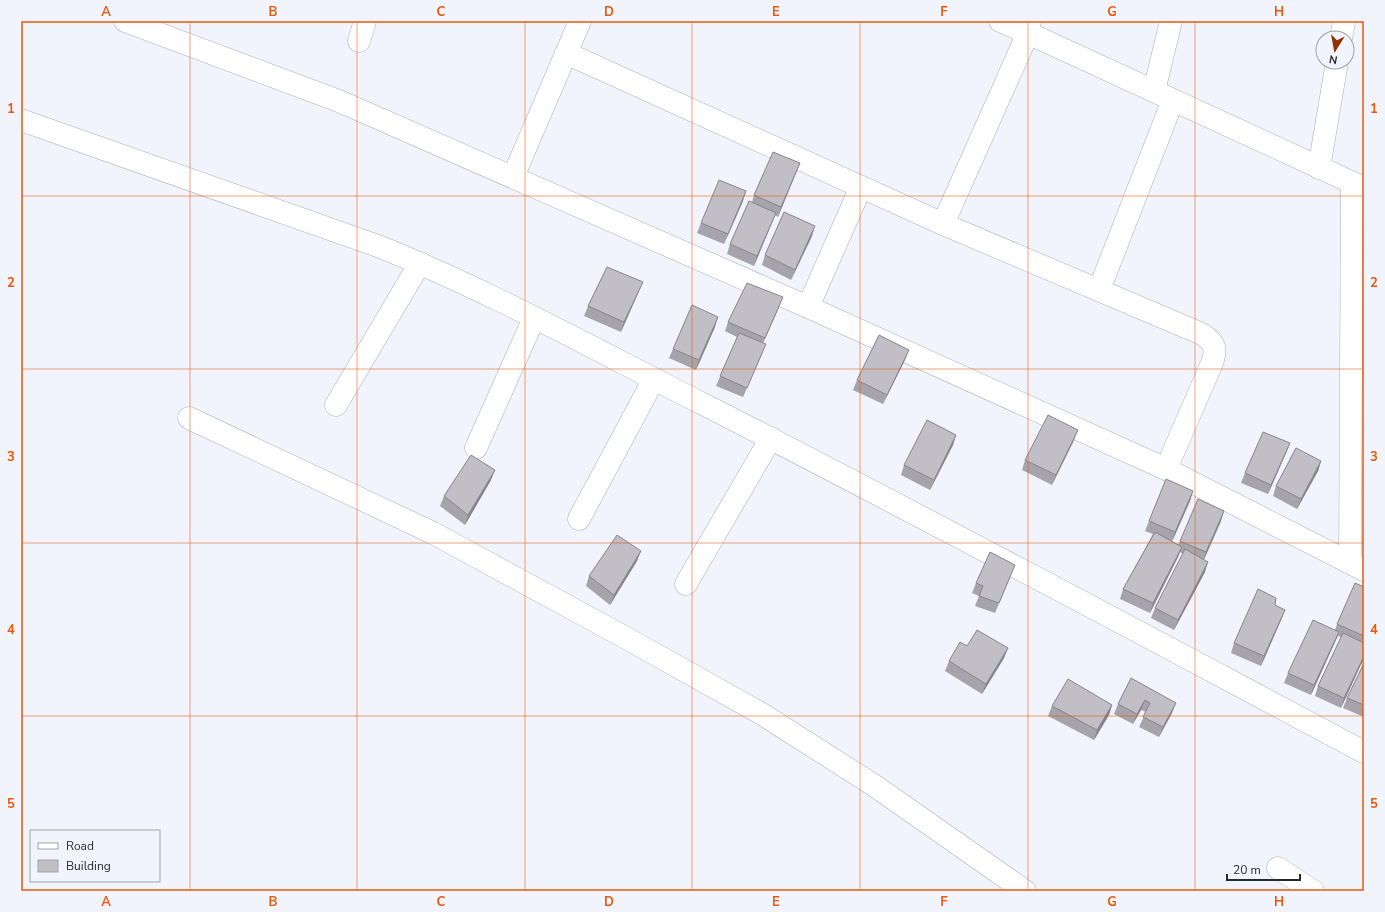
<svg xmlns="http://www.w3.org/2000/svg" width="1385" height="912" font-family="'Nunito Sans',sans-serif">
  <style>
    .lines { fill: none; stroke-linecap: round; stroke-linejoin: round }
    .minor-casing { stroke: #adaeb6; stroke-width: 23 }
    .minor { stroke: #fff; stroke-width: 22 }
    .wall { fill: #a6a3aa }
    .shaded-wall { fill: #87858b }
    .building { fill: #c1bec6; stroke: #87858b }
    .grid { fill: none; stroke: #e8590c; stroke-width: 1; stroke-opacity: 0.55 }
    .neatline { fill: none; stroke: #e8590c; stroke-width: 1.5 }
    .grid-label { font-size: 13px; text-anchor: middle; font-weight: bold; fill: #e8590c }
  </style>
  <rect width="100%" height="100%" fill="#f2f4fd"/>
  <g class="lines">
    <defs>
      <g id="minor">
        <path d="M125,21L339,101L808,307L1166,469L1364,570"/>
        <path d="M1000,21L1028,33L1364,188"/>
        <path d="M1341,38L1344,21"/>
        <path d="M359,41L365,21"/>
        <path d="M566,53L943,224L1202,334C1215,343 1217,348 1212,363L1166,469"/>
        <path d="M1154,91L1171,21"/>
        <path d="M21,120L378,246C490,291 596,350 703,404C925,517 1144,635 1364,752"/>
        <path d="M1319,168L1337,62"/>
        <path d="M513,177L580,21"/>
        <path d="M943,224L1028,33L1030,21"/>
        <path d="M1099,290L1173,100"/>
        <path d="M808,307L861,187"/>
        <path d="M336,405L420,263"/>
        <path d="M189,418L433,533L628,639L762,714L875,786L1025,891"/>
        <path d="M476,448L534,318"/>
        <path d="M579,519L654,379"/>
        <path d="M1350,563L1352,183"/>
        <path d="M686,584L771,438"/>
        <path d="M1278,868L1313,891"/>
      </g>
    </defs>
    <use href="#minor" class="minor-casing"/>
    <use href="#minor" class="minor"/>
  </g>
  <g class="wall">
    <path d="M800,163L778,217L775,215L754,266L727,254L730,244L752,202L754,195Z"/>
    <path d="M743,201L724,244L697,233L701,223Z"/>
    <path d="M812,236L791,280L762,265L765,255Z"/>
    <path d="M639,291L621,332L584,316L588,306Z"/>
    <path d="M779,307L763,343L762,354L743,397L716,386L737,337L725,331L728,322Z"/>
    <path d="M715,327L696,370L669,358L673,349Z"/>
    <path d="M905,360L883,404L853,390L857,380Z"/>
    <path d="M956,435L953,445L930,490L901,475L904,465Z"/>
    <path d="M1074,440L1052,485L1022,470L1025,460Z"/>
    <path d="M1290,443L1286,453L1268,494L1241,483L1245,473Z"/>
    <path d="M1321,461L1318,471L1297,509L1273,496L1276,486Z"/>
    <path d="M491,480L465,525L440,506L444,496Z"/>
    <path d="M1193,491L1190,501L1172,541L1178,545L1180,541L1221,521L1204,559L1205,572L1174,630L1151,618L1155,608L1183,554L1180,552L1178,557L1150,613L1120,599L1123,589L1153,534L1145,531L1149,521Z"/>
    <path d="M637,561L610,605L586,586L589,576Z"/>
    <path d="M1011,575L995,613L975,606L979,596L972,593L976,583Z"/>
    <path d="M1364,587V638L1362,642L1364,658L1341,708L1315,696L1318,686L1341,637L1338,636L1335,642L1311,695L1284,683L1288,673L1335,630L1337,624Z"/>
    <path d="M1275,605L1285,610L1281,620L1261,666L1231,653L1234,643Z"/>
    <path d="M967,646L1008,648L1004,658L982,694L945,671L949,661Z"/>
    <path d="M1364,663V717L1343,708L1347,698Z"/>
    <path d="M1131,678L1172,713L1159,737L1139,727L1146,712L1141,710L1133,724L1114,714L1118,704Z"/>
    <path d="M1112,705L1109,715L1094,740L1048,716L1052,706Z"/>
  </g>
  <g class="shaded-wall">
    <path d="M800,163L796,173L778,217L781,207Z"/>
    <path d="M746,191L743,201L724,244L728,234Z"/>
    <path d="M776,213L772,223L754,266L757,256Z"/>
    <path d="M815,226L812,236L791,280L795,270Z"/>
    <path d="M643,282L639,291L621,332L624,322Z"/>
    <path d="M783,297L779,307L761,348L765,338Z"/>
    <path d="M718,317L715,327L696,370L699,360Z"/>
    <path d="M909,350L905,360L883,404L887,395Z"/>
    <path d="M1078,430L1074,440L1052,485L1056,475Z"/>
    <path d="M956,435L953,445L930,490L934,480Z"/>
    <path d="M1290,443L1286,453L1268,494L1271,485Z"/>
    <path d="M1321,461L1318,471L1297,509L1301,499Z"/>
    <path d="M495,470L491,480L465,525L468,515Z"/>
    <path d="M1193,491L1190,501L1172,542L1175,532Z"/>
    <path d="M1224,511L1221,521L1203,562L1206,552Z"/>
    <path d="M1182,547L1178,557L1150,613L1153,603Z"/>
    <path d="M641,551L637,561L610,605L614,595Z"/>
    <path d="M1208,562L1205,572L1174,630L1178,620Z"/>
    <path d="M1285,610L1281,620L1261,666L1264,656Z"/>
    <path d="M1339,632L1335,642L1311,695L1314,685Z"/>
    <path d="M1008,648L1004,658L982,694L986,684Z"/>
    <path d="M1364,656V658L1341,708L1344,698Z"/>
    <path d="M1145,700L1141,710L1133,724L1137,714Z"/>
    <path d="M1176,703L1172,713L1159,737L1163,727Z"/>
    <path d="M1112,705L1109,715L1094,740L1097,730Z"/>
  </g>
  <g class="building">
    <path d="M773,152L800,163L781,207L754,195Z"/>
    <path d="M719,180L746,191L728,234L701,223Z"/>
    <path d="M749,201L776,213L757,256L730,244Z"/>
    <path d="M784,212L815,226L795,270L765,255Z"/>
    <path d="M607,267L643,282L624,322L588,306Z"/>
    <path d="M747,283L783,297L765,338L728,322Z"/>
    <path d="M692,305L718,317L699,360L673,349Z"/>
    <path d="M739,333L766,344L747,388L720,376Z"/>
    <path d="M879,335L909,350L887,395L857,380Z"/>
    <path d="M1048,415L1078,430L1056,475L1025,460Z"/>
    <path d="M927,420L956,435L934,480L904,465Z"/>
    <path d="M1263,432L1290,443L1271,485L1245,473Z"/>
    <path d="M1296,448L1321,461L1301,499L1276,486Z"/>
    <path d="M471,455L495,470L468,515L444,496Z"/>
    <path d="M1166,479L1193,491L1175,532L1149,521Z"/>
    <path d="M1198,499L1224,511L1206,552L1180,541Z"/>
    <path d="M1155,532L1182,547L1153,603L1123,589Z"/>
    <path d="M617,535L641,551L614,595L589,576Z"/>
    <path d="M1185,549L1208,562L1178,620L1155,608Z"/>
    <path d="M990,552L1015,565L999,603L979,596L983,586L976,583Z"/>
    <path d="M1355,583L1364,587V636L1337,624Z"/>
    <path d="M1258,589L1276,598L1275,605L1285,610L1264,656L1234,643Z"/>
    <path d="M1313,620L1339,632L1314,685L1288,673Z"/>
    <path d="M977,630L1008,648L986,684L949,661L960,642L967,646Z"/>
    <path d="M1343,633L1364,643V656L1344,698L1318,686Z"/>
    <path d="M1364,663V705L1347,698Z"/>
    <path d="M1131,678L1176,703L1163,727L1143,717L1150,703L1145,700L1137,714L1118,704Z"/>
    <path d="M1068,679L1112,705L1097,730L1052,706Z"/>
  </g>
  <path class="grid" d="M190,21V891M357,21V891M525,21V891M692,21V891M860,21V891M1028,21V891M1195,21V891M21,196H1364M21,369H1364M21,543H1364M21,716H1364"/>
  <rect width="1385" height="912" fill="none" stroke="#f2f4fd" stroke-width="44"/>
  <rect x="30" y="830" width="130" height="52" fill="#f2f4fd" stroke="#a1a3a9"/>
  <rect x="38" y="843" width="20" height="6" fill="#ffffff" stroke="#a1a3a9"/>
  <text x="66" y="850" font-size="12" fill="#28292c">Road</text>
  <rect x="38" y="860" width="20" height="12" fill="#c1bec6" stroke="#a1a3a9"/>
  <text x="66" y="870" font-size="12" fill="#28292c">Building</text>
  <g transform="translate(1335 50) rotate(191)"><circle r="19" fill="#f2f4fd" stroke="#a1a3a9"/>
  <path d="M0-3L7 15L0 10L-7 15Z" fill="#952f04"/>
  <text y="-6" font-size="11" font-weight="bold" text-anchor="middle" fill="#28292c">N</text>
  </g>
  <path d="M1227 874v6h73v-6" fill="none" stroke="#28292c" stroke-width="2"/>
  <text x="1233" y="874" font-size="12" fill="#28292c" stroke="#f2f4fd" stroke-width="3" paint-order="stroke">20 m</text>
  <rect x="22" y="22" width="1341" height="868" class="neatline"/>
  <g class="grid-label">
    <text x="106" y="16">A</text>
    <text x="273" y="16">B</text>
    <text x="441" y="16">C</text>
    <text x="609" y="16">D</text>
    <text x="776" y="16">E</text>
    <text x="944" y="16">F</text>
    <text x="1112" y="16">G</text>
    <text x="1279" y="16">H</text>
    <text x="11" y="113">1</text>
    <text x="1374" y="113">1</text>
    <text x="11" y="287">2</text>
    <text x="1374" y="287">2</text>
    <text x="11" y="461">3</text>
    <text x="1374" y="461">3</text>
    <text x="11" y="634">4</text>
    <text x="1374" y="634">4</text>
    <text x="11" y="808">5</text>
    <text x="1374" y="808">5</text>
    <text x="106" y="906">A</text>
    <text x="273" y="906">B</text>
    <text x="441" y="906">C</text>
    <text x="609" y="906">D</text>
    <text x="776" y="906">E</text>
    <text x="944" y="906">F</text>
    <text x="1112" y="906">G</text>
    <text x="1279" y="906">H</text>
  </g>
</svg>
